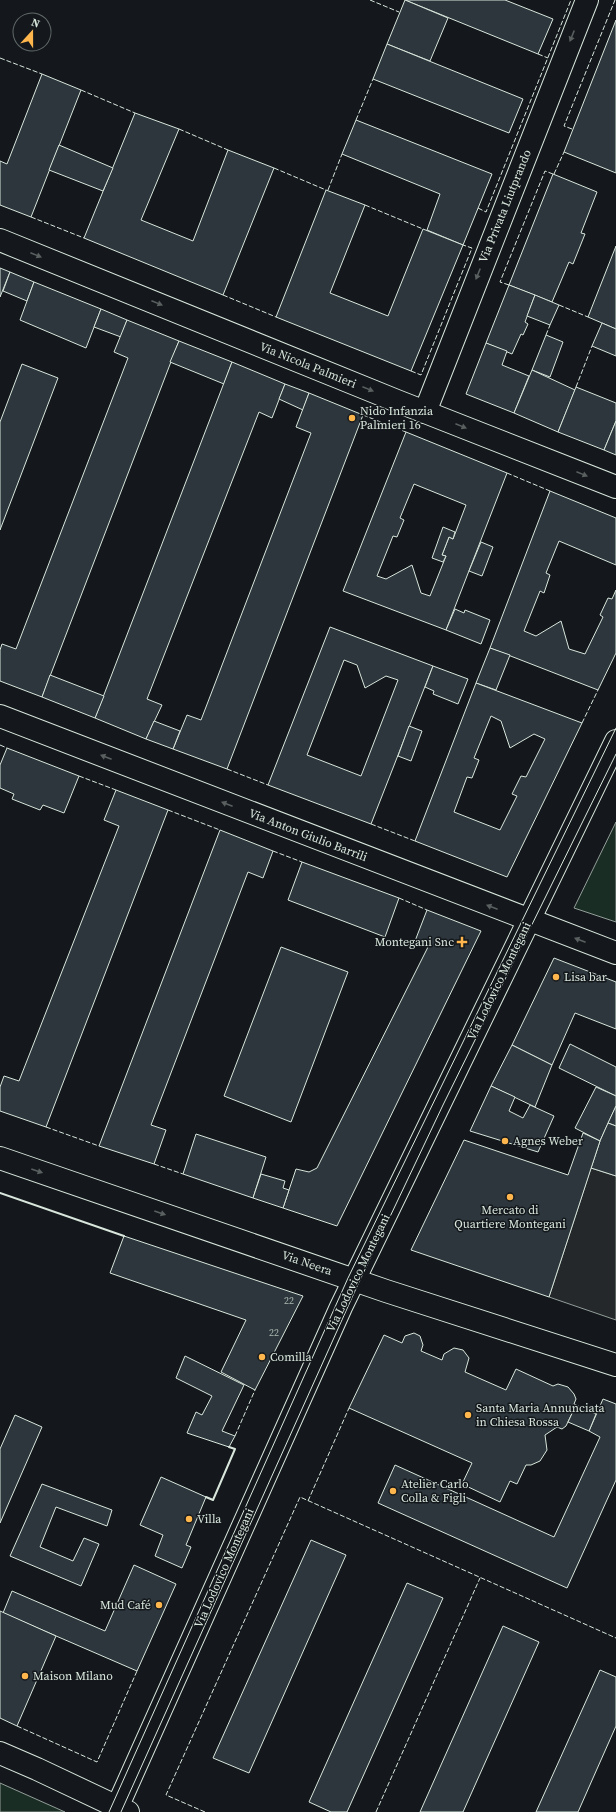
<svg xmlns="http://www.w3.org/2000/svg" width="616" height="1812" font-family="'Source Serif 4',serif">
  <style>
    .green { fill: #1a2d24; stroke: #939e99 }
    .parking { fill: #24282b; stroke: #939e99 }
    .building { fill: #2c363c; stroke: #d8e6dc; fill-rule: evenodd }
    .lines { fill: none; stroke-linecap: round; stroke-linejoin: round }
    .street-casing { stroke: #d8e6dc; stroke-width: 24 }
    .secondary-casing { stroke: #d8e6dc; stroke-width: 24 }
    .street { stroke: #14181c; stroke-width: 22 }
    .secondary { stroke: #14181c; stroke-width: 22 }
    .tram { stroke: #d8e6dc; stroke-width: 1 }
    .fence { stroke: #d8e6dc; stroke-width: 1; stroke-dasharray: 5 2; stroke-linecap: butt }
    .wall { stroke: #d8e6dc; stroke-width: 2 }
    .oneway { fill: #59605f }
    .poi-dot { fill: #ffb74d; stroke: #14181c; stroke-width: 1.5 }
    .labels { text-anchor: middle; stroke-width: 3; stroke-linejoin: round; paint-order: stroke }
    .number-label { font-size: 10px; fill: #adbab4 }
    .street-label { font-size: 12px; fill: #d8e6dc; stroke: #14181c }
    .poi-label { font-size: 12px; fill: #d8e6dc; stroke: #14181c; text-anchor: start }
  </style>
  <rect width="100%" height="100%" fill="#14181c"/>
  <g class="green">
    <path d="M616,822V922L574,908Z"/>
    <path d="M0,1783L65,1812H0Z"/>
  </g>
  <path class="parking" d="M591,1168L616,1176V1320L549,1297Z"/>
  <g class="building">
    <path d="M405,0H505L553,19L538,54Z"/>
    <path d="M405,0L448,18L430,61L387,44Z"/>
    <path d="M616,20V173L564,152Z"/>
    <path d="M387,44L523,99L509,133L373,79Z"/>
    <path d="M42,74L81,90L31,217L0,205V161L7,164Z"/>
    <path d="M135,113L179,129L141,220L193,241L228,150L274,168L223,295L84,238Z"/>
    <path d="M356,120L492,174L463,245L427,230L440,194L342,154Z"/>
    <path d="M59,145L113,168L103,191L49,170Z"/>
    <path d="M553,174L597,192L581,233L585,234L573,264L569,262L552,302L509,285Z"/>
    <path d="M326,190L365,205L330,293L388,316L423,229L463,245L411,371L276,317Z"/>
    <path d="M616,246V329L588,317Z"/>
    <path d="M0,268L10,272L0,297Z"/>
    <path d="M10,272L34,282L27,301L3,291Z"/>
    <path d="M34,282L101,309L86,348L20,320Z"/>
    <path d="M509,285L535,295L525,322L528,324L523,335L521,334L512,354L486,343Z"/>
    <path d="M535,295L559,305L550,325L527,316Z"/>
    <path d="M101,309L127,320L121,337L94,327Z"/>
    <path d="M127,320L179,341L42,697L0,681V650L2,644L16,649L128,358L114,352Z"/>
    <path d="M602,323L616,329V356L592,346Z"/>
    <path d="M546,335L563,342L550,377L532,370Z"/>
    <path d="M179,341L232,362L224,384L170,362Z"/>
    <path d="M486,343L507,351L502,365L529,376L514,413L466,394Z"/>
    <path d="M232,362L285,384L272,418L259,412L147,699L162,705L146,739L95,718Z"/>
    <path d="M22,364L58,378L0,530V422Z"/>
    <path d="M532,370L575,390L558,432L514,413Z"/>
    <path d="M285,384L309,393L303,410L279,399Z"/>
    <path d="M576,387L616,403V421L604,450L558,432Z"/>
    <path d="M309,393L363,415L227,769L173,749L187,715L201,720L311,433L296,427Z"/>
    <path d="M616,421V455L604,450Z"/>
    <path d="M406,432L507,473L446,630L343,591ZM414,484L466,505L453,539L449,537L442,555L446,556L430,596L421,593L412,565L386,579L377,576L393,536L397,537L404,520L400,518Z"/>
    <path d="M550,491L616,518V565L559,541L546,573L550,575L544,593L540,591L524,631L536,636L561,621L569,649L585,654L603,617L600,615L608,598L612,599L616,590V653L598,690L490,648Z"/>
    <path d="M443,527L455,532L453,539L449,537L442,555L446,556L443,562L432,558Z"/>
    <path d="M481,542L493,547L482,576L469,571Z"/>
    <path d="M455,609L464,613L465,610L490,620L481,644L446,630Z"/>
    <path d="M330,627L433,666L371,824L268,785ZM344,660L357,665L365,688L386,676L398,680L361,776L307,755Z"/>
    <path d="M490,648L510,655L496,690L476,683Z"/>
    <path d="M433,666L468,679L458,704L433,694L434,691L425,687Z"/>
    <path d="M50,675L104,696L95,718L42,697Z"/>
    <path d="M476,683L582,723L507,877L415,841ZM491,716L501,721L510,748L534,734L545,739L526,777L521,776L512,794L517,796L500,830L454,812L467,777L472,778L479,760L474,758Z"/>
    <path d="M154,721L180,731L173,749L146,739Z"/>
    <path d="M409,726L422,731L411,761L398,756Z"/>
    <path d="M7,748L79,776L64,813L43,805L40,810L12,799L14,794L0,788V765Z"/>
    <path d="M116,790L168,810L46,1127L0,1111V1087L4,1076L19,1081L119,826L104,820Z"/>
    <path d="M220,830L273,851L263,878L248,872L151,1125L166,1130L154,1164L99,1146Z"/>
    <path d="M302,862L399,898L385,937L288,900Z"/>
    <path d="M427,910L481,931L337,1226L283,1208L296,1169L309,1172L317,1168L428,947L415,941Z"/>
    <path d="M281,947L348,972L291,1122L224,1096Z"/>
    <path d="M554,958L616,982V1029L575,1013L552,1065L512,1045Z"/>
    <path d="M570,1044L616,1067V1096L559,1068Z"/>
    <path d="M512,1045L552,1065L535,1107L491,1086Z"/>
    <path d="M491,1086L515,1097L509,1111L523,1118L530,1105L554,1116L538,1152L470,1131Z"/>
    <path d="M596,1087L616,1096V1106L600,1141L575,1128Z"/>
    <path d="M616,1106V1126L608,1123Z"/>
    <path d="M608,1123L616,1126V1176L591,1168L600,1141Z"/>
    <path d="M583,1133L600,1141L549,1297L411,1250L464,1140L568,1175Z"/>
    <path d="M196,1134L266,1157L253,1198L183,1174Z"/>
    <path d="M261,1174L285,1181L283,1188L289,1190L283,1208L253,1198Z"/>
    <path d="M124,1236L303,1296L255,1390L221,1372L246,1320L110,1273Z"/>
    <path d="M414,1333L420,1336L423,1345L421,1351L442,1360L444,1354L454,1348L463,1350L469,1358L465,1372L506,1390L516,1369L553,1386L558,1384L568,1387L574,1394L576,1399L574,1404L576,1405L566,1426L562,1429L557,1427L545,1435L547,1450L540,1461L531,1465H526L517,1484L510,1481L500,1502L462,1484L472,1463L349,1408L384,1335L402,1343L405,1336Z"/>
    <path d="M185,1356L244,1385L222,1431L235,1436L229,1447L187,1433L196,1412L202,1415L212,1396L176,1378Z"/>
    <path d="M603,1399L616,1404V1480L567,1588L378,1503L395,1465L554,1537L600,1437L589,1431Z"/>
    <path d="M576,1405L596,1414L589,1431L568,1422Z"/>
    <path d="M15,1415L42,1427L0,1523V1449Z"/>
    <path d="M161,1477L206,1497L186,1545L191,1547L182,1568L155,1556L163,1535L140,1525Z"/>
    <path d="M42,1484L112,1510L107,1526L56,1507L40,1547L73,1561L84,1538L99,1544L81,1586L10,1556Z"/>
    <path d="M311,1540L346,1555L249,1773L213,1758Z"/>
    <path d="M134,1565L176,1584L137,1671L3,1613L12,1591L105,1631Z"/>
    <path d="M407,1583L443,1598L347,1812H331L309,1802Z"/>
    <path d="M0,1611L56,1636L17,1726L0,1718Z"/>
    <path d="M503,1626L539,1642L463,1812H420Z"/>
    <path d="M600,1670L616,1677V1726L578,1812H536Z"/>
  </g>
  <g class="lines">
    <defs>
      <g id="street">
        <path d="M0,240L397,401L616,487"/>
        <path d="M425,412L587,0"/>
        <path d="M0,716L616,953"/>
        <path d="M0,1158L386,1291L616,1365"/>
        <path d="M0,1753L37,1769L128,1812"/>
      </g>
      <path id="secondary" d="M115,1812L341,1307L616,741"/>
    </defs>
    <use href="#street" class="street-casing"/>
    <use href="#secondary" class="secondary-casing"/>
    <use href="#street" class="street"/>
    <use href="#secondary" class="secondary"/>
    <g class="tram">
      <path d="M109,1812L348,1278L616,728"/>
      <path d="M121,1812L359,1282L443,1105L616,754"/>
    </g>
    <g class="fence">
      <path d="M370,0L399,12"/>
      <path d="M538,54L548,58"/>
      <path d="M0,58L42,74"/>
      <path d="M81,90L135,113"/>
      <path d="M356,120L373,79"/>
      <path d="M179,129L228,150"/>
      <path d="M572,129L564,126L615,0"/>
      <path d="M274,168L326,190"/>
      <path d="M554,174L564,152"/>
      <path d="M328,190L342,154"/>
      <path d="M365,205L423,229"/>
      <path d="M478,208L486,212L571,0"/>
      <path d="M31,217L84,238"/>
      <path d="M509,285L500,282L545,171L553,174"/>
      <path d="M223,295L276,317"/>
      <path d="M559,305L588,317"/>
      <path d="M546,335L550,325"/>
      <path d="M411,371L421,375L472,248L463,245"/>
      <path d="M576,387L592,346"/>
      <path d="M363,415L406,432"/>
      <path d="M507,473L550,491"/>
      <path d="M582,723L598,690"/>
      <path d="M0,745L7,748"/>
      <path d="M227,769L268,785"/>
      <path d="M79,776L116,790"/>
      <path d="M168,810L220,830"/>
      <path d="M371,824L415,841"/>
      <path d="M273,851L302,862"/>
      <path d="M399,898L427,910"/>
      <path d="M46,1127L99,1146"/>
      <path d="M154,1164L183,1174"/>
      <path d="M235,1436L255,1390"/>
      <path d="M308,1501L349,1408"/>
      <path d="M17,1726L97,1762L137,1671"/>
      <path d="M205,1812L166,1795L300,1497L616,1638"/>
      <path d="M376,1812L480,1578"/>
    </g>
    <g class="wall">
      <path d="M0,1193L124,1236"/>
      <path d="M206,1497L213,1500L235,1449L229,1447"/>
    </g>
  </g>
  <defs><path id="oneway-solid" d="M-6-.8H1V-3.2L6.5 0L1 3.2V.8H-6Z"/></defs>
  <g class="oneway">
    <use href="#oneway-solid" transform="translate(572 36) rotate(112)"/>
    <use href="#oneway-solid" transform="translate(36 255) rotate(22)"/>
    <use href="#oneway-solid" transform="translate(478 274) rotate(112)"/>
    <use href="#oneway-solid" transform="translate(157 303) rotate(22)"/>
    <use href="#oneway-solid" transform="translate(368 389) rotate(22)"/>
    <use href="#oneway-solid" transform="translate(461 426) rotate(22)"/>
    <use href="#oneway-solid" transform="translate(582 474) rotate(22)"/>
    <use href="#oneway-solid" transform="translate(106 757) rotate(-159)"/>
    <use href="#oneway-solid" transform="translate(227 804) rotate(-159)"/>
    <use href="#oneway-solid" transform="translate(492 907) rotate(-159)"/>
    <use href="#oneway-solid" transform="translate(580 940) rotate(-159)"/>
    <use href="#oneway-solid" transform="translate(37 1171) rotate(19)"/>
    <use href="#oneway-solid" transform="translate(160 1213) rotate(19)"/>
  </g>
  <g class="poi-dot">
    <circle cx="352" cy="418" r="4"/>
    <path d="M460 936h4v4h4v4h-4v4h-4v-4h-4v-4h4z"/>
    <circle cx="556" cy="977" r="4"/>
    <circle cx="505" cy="1141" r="4"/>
    <circle cx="510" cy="1197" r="4"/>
    <circle cx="262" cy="1357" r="4"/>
    <circle cx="468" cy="1415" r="4"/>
    <circle cx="393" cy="1491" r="4"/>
    <circle cx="189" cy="1519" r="4"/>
    <circle cx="159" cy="1605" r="4"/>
    <circle cx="25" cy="1676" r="4"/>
  </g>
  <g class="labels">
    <g class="number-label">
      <text x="289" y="1304">22</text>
      <text x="274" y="1336">22</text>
    </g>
    <g class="street-label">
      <text transform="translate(505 206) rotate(-68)" y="4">Via Privata Liutprando</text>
      <text transform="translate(308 365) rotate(22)" y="4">Via Nicola Palmieri</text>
      <text transform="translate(308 835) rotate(21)" y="4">Via Anton Giulio Barrili</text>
      <text transform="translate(499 981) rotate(-64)" y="4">Via Lodovico Montegani</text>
      <text transform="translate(307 1263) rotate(19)" y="4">Via Neera</text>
      <text transform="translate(358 1273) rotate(-64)" y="4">Via Lodovico Montegani</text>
      <text transform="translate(224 1568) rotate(-66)" y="4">Via Lodovico Montegani</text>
    </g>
    <g class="poi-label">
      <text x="360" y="415">Nido Infanzia<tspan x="360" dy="14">Palmieri 16</tspan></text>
      <text x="454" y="946" text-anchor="end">Montegani Snc</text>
      <text x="564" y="981">Lisa bar</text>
      <text x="513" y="1145">Agnes Weber</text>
      <text x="510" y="1214" text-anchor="middle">Mercato di<tspan x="510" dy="14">Quartiere Montegani</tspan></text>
      <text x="270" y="1361">Comilla</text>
      <text x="476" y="1412">Santa Maria Annunciata<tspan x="476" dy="14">in Chiesa Rossa</tspan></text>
      <text x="401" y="1488">Atelier Carlo<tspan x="401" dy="14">Colla &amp; Figli</tspan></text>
      <text x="197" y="1523">Villa</text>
      <text x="151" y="1609" text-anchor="end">Mud Café</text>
      <text x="33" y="1680">Maison Milano</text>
    </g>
  </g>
  <g transform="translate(32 32) rotate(21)"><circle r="19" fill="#14181c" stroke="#626a69"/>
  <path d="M0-3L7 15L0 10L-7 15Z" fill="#ffb74d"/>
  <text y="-6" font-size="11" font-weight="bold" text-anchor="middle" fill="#d8e6dc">N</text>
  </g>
</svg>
